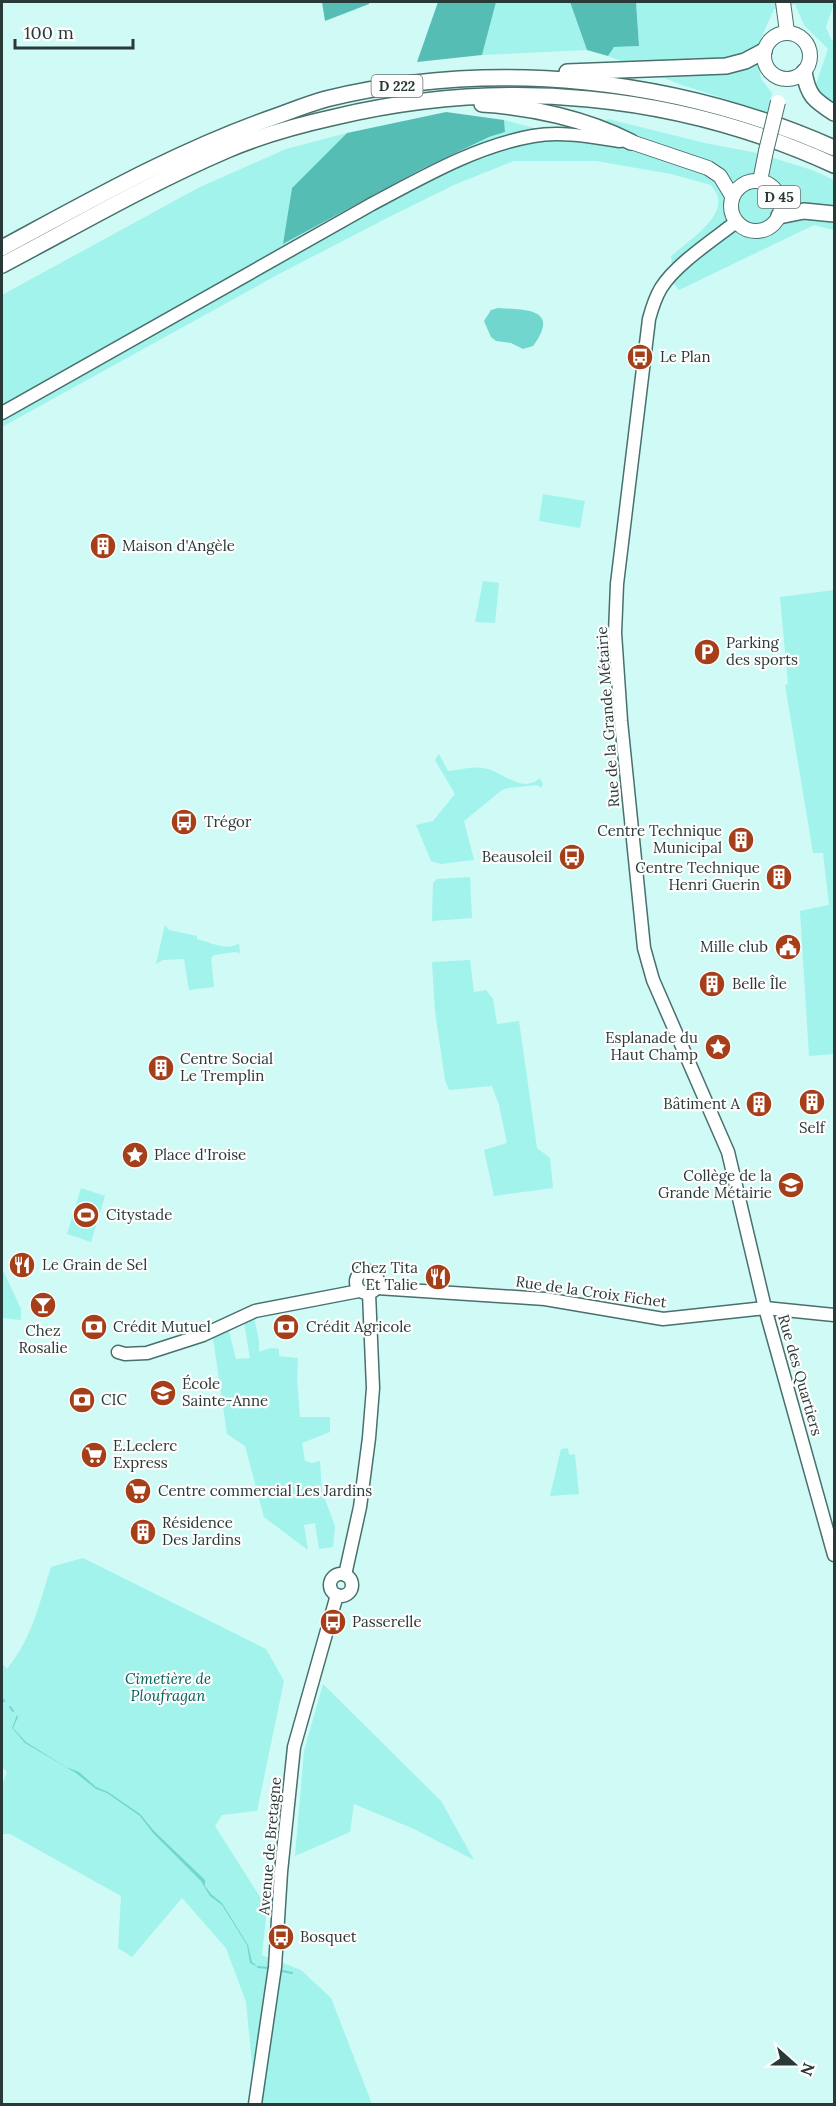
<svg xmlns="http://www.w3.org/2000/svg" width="836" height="2106" font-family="Lora,serif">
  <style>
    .green { fill: #a2f3ec }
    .forest { fill: #56bdb5 }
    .water { fill: #70d6ce }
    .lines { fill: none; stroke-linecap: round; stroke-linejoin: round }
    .stream { stroke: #70d6ce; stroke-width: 2 }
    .secondary-casing { stroke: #48706c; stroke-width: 15 }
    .primary-casing { stroke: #48706c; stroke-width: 16 }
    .highway-casing { stroke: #48706c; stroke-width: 18 }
    .secondary { stroke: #fff; stroke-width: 12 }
    .primary { stroke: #fff; stroke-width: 14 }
    .highway { stroke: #fff; stroke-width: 15 }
    .primary-bridge-casing { stroke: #48706c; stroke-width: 16; stroke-linecap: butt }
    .primary-bridge { stroke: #fff; stroke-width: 14 }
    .labels { text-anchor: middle; stroke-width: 4.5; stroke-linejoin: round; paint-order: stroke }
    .shield { fill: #fdfdfd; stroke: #687472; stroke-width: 1.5 }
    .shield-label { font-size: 14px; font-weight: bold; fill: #283937 }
    .poi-label { font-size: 15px; fill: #283937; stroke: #fdfdfd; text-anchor: start }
    .street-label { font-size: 15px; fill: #283937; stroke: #fdfdfd }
    .park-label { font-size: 15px; font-style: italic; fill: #015f5a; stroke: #fdfdfd }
  </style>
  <rect width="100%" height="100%" fill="#cffaf6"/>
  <g class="green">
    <path d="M496,2H570L587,50L482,55Z"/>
    <path d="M636,2H832L833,6L826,27L831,39L834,42V106L819,96L815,87L828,49L804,25L795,4L774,9L757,48L761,79L772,93L768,113L682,85L608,56L614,47L639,46Z"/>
    <path d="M608,119L705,143L757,153L812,170L834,180V230L814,225L679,290L674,284L671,256C686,243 723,219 718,198C718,193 713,189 711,185L671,174L596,161H514L456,184L389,217L279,274L2,427V295L198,188L286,149L347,133L292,188L284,244L420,170L489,137L505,132L504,120L579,140Z"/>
    <path d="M543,494L585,501L580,528L539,521Z"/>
    <path d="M483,581L499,583L495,623L475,622Z"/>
    <path d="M834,590V1054L809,1056L800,911L829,905L823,853H813L785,685L788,684L780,597Z"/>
    <path d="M439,754L448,771C461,770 474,765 487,769C504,773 523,794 540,778L543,784L541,788L537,785L508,788L502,790L464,821L474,860L441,864L431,861L416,825L433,821L455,794L435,760Z"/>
    <path d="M470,877L472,918L432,921L433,883L437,879Z"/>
    <path d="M165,925L169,930L197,936V939C209,942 229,952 239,943L240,953L235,952L214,955L211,958L214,987L189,990L184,959L163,960L156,964Z"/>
    <path d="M470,960L474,992L486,990L493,999L497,1024L519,1021L537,1148L550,1158L553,1188L494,1196L484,1150L507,1143L499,1105L492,1086L449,1090L445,1080L435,1011L432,962Z"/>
    <path d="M81,1188L105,1196L91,1242L67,1234Z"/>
    <path d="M2,1268L21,1309V1320L2,1318Z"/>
    <path d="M253,1312L259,1341V1352L271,1348L279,1349V1356L298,1358L297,1378L300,1417H330V1432L302,1443L305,1461L312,1463L320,1461L322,1491L335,1526L333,1547L319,1549L315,1523L304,1525L308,1550L264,1517L245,1446L227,1434L212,1331L227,1324L236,1359L250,1358L243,1317Z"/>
    <path d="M568,1448L569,1455L575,1454L579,1494L550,1496L561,1449Z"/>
    <path d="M83,1558L266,1649L284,1681L257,1811L222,1815L215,1826L267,1908L262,1955L301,1970L331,1998L372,2104H256L246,2002L226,1948L182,1898L132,1957L118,1948L121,1896L10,1834H2V1785L7,1772L2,1767V1663L7,1669C33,1636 38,1607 51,1567Z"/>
    <path d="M323,1684L441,1801L474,1860L414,1829L354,1804L350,1832L295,1856L304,1751Z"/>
  </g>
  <g class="forest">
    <path d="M322,2H369V4L325,21Z"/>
    <path d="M438,2H496L482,55L417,62Z"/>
    <path d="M570,2H636L639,46L614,47L608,56L587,50Z"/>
    <path d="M446,112L504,120L505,132L489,137L420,170L283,244L292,188L347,133Z"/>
  </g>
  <g class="water">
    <path d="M498,308C525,310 561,308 533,346L523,349L511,343L496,341L491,337L484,321L491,310Z"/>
    <path d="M14,1710L18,1717L13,1728L26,1742L66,1767L79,1772L96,1787L108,1792L140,1814L154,1831L205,1880V1886L211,1894L222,1903L248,1945L252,1962L258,1967L250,1963L247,1945L222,1905L210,1896L201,1881L153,1833L140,1816L107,1793L96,1789L76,1773L25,1743L12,1728L17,1715Z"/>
  </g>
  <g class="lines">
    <g class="stream">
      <path d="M2,1699L4,1701"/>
      <path d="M10,1707L13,1711"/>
      <path d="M258,1967L268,1968"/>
      <path d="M282,1971L292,1973"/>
    </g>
    <defs>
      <g id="secondary">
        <path d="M736,222C713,240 676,264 661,288C655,298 652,308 649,319L617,584L615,633L621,721L644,948L653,980L728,1152L765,1308L834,1555"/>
        <path d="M2,413L372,204C423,177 476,146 533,136C562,131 592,137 620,141"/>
        <circle cx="367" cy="1282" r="11"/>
        <path d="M377,1288L545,1299L663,1319L765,1308L834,1315"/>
        <path d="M118,1352L125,1354L147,1353L203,1335L255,1311L359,1291"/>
        <circle cx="341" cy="1585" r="11"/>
        <path d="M345,1575L360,1507L369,1438L373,1388L369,1293"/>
        <path d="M255,2104L275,1967L281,1872L294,1747L337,1595"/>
      </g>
      <g id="primary">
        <path d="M783,2L787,32"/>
        <circle cx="787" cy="56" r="23"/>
        <path d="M631,142L708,168L720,176L732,196"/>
        <circle cx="756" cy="206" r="25"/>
        <path d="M760,181L766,151"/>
      </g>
      <g id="highway">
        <path d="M567,72L726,66L745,61L764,51"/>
        <path d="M804,72C808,96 814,100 834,113"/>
        <path d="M482,104C532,107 586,119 631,142"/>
        <path d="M779,216L804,211L834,214"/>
        <path d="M2,248C91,200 179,150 274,117C291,111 308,104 326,99C495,58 676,78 834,148"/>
        <path d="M2,265C76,226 150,183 227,150C262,135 299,125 335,117C504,77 676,93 834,165"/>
      </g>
    </defs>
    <use href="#secondary" class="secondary-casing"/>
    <use href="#primary" class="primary-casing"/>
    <use href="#highway" class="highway-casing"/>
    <use href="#secondary" class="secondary"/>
    <use href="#primary" class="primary"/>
    <use href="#highway" class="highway"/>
    <defs>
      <path id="primary-bridge" d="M766,151L778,102"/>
    </defs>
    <use href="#primary-bridge" class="primary-bridge-casing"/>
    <use href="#primary-bridge" class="primary-bridge"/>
  </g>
  <defs>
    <symbol id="bus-disc" viewBox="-11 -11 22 22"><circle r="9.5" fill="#a53f1a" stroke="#fdfdfd"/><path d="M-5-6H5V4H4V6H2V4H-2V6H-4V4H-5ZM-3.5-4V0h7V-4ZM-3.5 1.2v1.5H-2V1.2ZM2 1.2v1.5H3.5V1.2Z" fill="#fff"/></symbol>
    <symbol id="building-disc" viewBox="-11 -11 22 22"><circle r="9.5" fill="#a53f1a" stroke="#fdfdfd"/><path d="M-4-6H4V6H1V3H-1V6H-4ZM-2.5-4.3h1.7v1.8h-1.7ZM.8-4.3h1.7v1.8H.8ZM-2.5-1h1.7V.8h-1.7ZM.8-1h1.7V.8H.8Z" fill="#fff"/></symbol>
    <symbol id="parking-disc" viewBox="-11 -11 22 22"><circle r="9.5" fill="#a53f1a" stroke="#fdfdfd"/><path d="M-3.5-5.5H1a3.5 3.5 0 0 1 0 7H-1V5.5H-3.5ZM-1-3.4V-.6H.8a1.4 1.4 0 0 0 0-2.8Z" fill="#fff"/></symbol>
    <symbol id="civic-disc" viewBox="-11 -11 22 22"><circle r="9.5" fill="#a53f1a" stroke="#fdfdfd"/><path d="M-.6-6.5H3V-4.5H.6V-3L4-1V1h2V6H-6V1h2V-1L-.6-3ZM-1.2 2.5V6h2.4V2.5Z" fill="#fff"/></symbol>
    <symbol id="sight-disc" viewBox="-11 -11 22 22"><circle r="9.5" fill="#a53f1a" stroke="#fdfdfd"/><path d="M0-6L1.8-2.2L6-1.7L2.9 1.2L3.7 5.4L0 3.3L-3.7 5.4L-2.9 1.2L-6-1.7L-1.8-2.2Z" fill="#fff"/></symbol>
    <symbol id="school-disc" viewBox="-11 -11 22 22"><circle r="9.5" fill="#a53f1a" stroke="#fdfdfd"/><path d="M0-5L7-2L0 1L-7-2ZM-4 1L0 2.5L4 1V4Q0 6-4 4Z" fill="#fff"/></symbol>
    <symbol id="stadium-disc" viewBox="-11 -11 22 22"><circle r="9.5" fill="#a53f1a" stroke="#fdfdfd"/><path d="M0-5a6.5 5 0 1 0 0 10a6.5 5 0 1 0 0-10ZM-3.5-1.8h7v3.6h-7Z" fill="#fff"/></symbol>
    <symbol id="restaurant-disc" viewBox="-11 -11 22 22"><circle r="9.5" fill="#a53f1a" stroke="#fdfdfd"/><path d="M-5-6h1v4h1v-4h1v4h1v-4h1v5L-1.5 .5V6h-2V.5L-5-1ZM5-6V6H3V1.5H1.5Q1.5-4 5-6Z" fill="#fff"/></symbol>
    <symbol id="bar-disc" viewBox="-11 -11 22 22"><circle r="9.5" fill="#a53f1a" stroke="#fdfdfd"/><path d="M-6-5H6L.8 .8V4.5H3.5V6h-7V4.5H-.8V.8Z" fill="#fff"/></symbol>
    <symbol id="bank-disc" viewBox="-11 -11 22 22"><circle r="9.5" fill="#a53f1a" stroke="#fdfdfd"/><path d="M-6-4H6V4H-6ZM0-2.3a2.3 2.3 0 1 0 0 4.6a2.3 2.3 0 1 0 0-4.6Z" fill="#fff"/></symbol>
    <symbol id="supermarket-disc" viewBox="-11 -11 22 22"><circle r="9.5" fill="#a53f1a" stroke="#fdfdfd"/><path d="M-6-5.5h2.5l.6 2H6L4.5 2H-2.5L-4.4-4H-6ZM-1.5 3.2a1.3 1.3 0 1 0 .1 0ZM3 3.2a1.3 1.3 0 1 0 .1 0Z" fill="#fff"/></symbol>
  </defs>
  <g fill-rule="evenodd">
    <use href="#bus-disc" x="625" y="342" width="30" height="30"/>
    <use href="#building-disc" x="88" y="531" width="30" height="30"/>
    <use href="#parking-disc" x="692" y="637" width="30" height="30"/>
    <use href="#bus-disc" x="169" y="807" width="30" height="30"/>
    <use href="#building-disc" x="726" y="825" width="30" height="30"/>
    <use href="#bus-disc" x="557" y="842" width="30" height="30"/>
    <use href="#building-disc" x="764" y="862" width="30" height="30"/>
    <use href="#civic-disc" x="773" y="932" width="30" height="30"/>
    <use href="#building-disc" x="697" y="969" width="30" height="30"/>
    <use href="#sight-disc" x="703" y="1032" width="30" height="30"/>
    <use href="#building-disc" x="146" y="1053" width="30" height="30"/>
    <use href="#building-disc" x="797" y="1087" width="30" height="30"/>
    <use href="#building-disc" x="744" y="1089" width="30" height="30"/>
    <use href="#sight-disc" x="120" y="1140" width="30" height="30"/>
    <use href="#school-disc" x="776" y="1170" width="30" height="30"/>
    <use href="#stadium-disc" x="71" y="1200" width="30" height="30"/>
    <use href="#restaurant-disc" x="7" y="1250" width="30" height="30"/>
    <use href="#restaurant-disc" x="423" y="1262" width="30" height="30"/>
    <use href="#bar-disc" x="28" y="1290" width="30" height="30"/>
    <use href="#bank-disc" x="79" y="1312" width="30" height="30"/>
    <use href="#bank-disc" x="271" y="1312" width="30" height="30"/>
    <use href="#school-disc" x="148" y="1378" width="30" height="30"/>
    <use href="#bank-disc" x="67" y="1385" width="30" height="30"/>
    <use href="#supermarket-disc" x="79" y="1440" width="30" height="30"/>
    <use href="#supermarket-disc" x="123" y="1476" width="30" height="30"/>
    <use href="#building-disc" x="128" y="1517" width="30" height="30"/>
    <use href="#bus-disc" x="318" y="1607" width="30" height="30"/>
    <use href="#bus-disc" x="266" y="1922" width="30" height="30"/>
  </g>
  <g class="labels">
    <g class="shield">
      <rect x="371.5" y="75" width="51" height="22" rx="4.5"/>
      <rect x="758" y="186" width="42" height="22" rx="4.5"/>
    </g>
    <g class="shield-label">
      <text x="397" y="91">D 222</text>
      <text x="779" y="202">D 45</text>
    </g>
    <g class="poi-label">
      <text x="660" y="362">Le Plan</text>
      <text x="122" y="551">Maison d'Angèle</text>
      <text x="726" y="648">Parking<tspan x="726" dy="17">des sports</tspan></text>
      <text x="204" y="827">Trégor</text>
      <text x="722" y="836" text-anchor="end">Centre Technique<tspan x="722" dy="17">Municipal</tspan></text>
      <text x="552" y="862" text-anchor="end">Beausoleil</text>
      <text x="760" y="873" text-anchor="end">Centre Technique<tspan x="760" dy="17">Henri Guerin</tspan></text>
      <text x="768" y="952" text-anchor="end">Mille club</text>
      <text x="732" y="989">Belle Île</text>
      <text x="698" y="1043" text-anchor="end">Esplanade du<tspan x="698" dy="17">Haut Champ</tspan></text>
      <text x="180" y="1064">Centre Social<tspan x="180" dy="17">Le Tremplin</tspan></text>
      <text x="740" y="1109" text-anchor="end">Bâtiment A</text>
      <text x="812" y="1133" text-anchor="middle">Self</text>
      <text x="154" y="1160">Place d'Iroise</text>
      <text x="772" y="1181" text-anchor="end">Collège de la<tspan x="772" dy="17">Grande Métairie</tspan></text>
      <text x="106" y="1220">Citystade</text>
      <text x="42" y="1270">Le Grain de Sel</text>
      <text x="418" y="1273" text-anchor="end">Chez Tita<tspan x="418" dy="17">Et Talie</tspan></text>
      <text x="113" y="1332">Crédit Mutuel</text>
      <text x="306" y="1332">Crédit Agricole</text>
      <text x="43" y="1336" text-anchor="middle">Chez<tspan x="43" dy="17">Rosalie</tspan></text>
      <text x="182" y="1389">École<tspan x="182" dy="17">Sainte-Anne</tspan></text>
      <text x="101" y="1405">CIC</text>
      <text x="113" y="1451">E.Leclerc<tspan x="113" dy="17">Express</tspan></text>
      <text x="158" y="1496">Centre commercial Les Jardins</text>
      <text x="162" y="1528">Résidence<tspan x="162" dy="17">Des Jardins</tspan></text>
      <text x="352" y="1627">Passerelle</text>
      <text x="300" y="1942">Bosquet</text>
    </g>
    <g class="street-label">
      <text transform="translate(608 717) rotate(-94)" y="5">Rue de la Grande Métairie</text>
      <text transform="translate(591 1292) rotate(8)" y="5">Rue de la Croix Fichet</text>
      <text transform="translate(800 1375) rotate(74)" y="5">Rue des Quartiers</text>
      <text transform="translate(270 1846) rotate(-85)" y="5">Avenue de Bretagne</text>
    </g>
    <g class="park-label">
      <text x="168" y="1684">Cimetière de<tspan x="168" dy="17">Ploufragan</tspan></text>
    </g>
  </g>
  <rect width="836" height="2106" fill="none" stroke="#283937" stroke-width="6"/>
  <g transform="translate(794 2064) rotate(111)" stroke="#fdfdfd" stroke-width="4.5" paint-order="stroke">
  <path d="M0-4.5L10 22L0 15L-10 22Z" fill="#283937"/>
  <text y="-9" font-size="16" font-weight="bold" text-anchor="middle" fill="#283937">N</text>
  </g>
  <path d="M15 39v9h118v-9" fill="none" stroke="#283937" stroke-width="3"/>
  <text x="24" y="39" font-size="18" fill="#283937" stroke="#fdfdfd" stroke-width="4.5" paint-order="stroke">100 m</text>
</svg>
